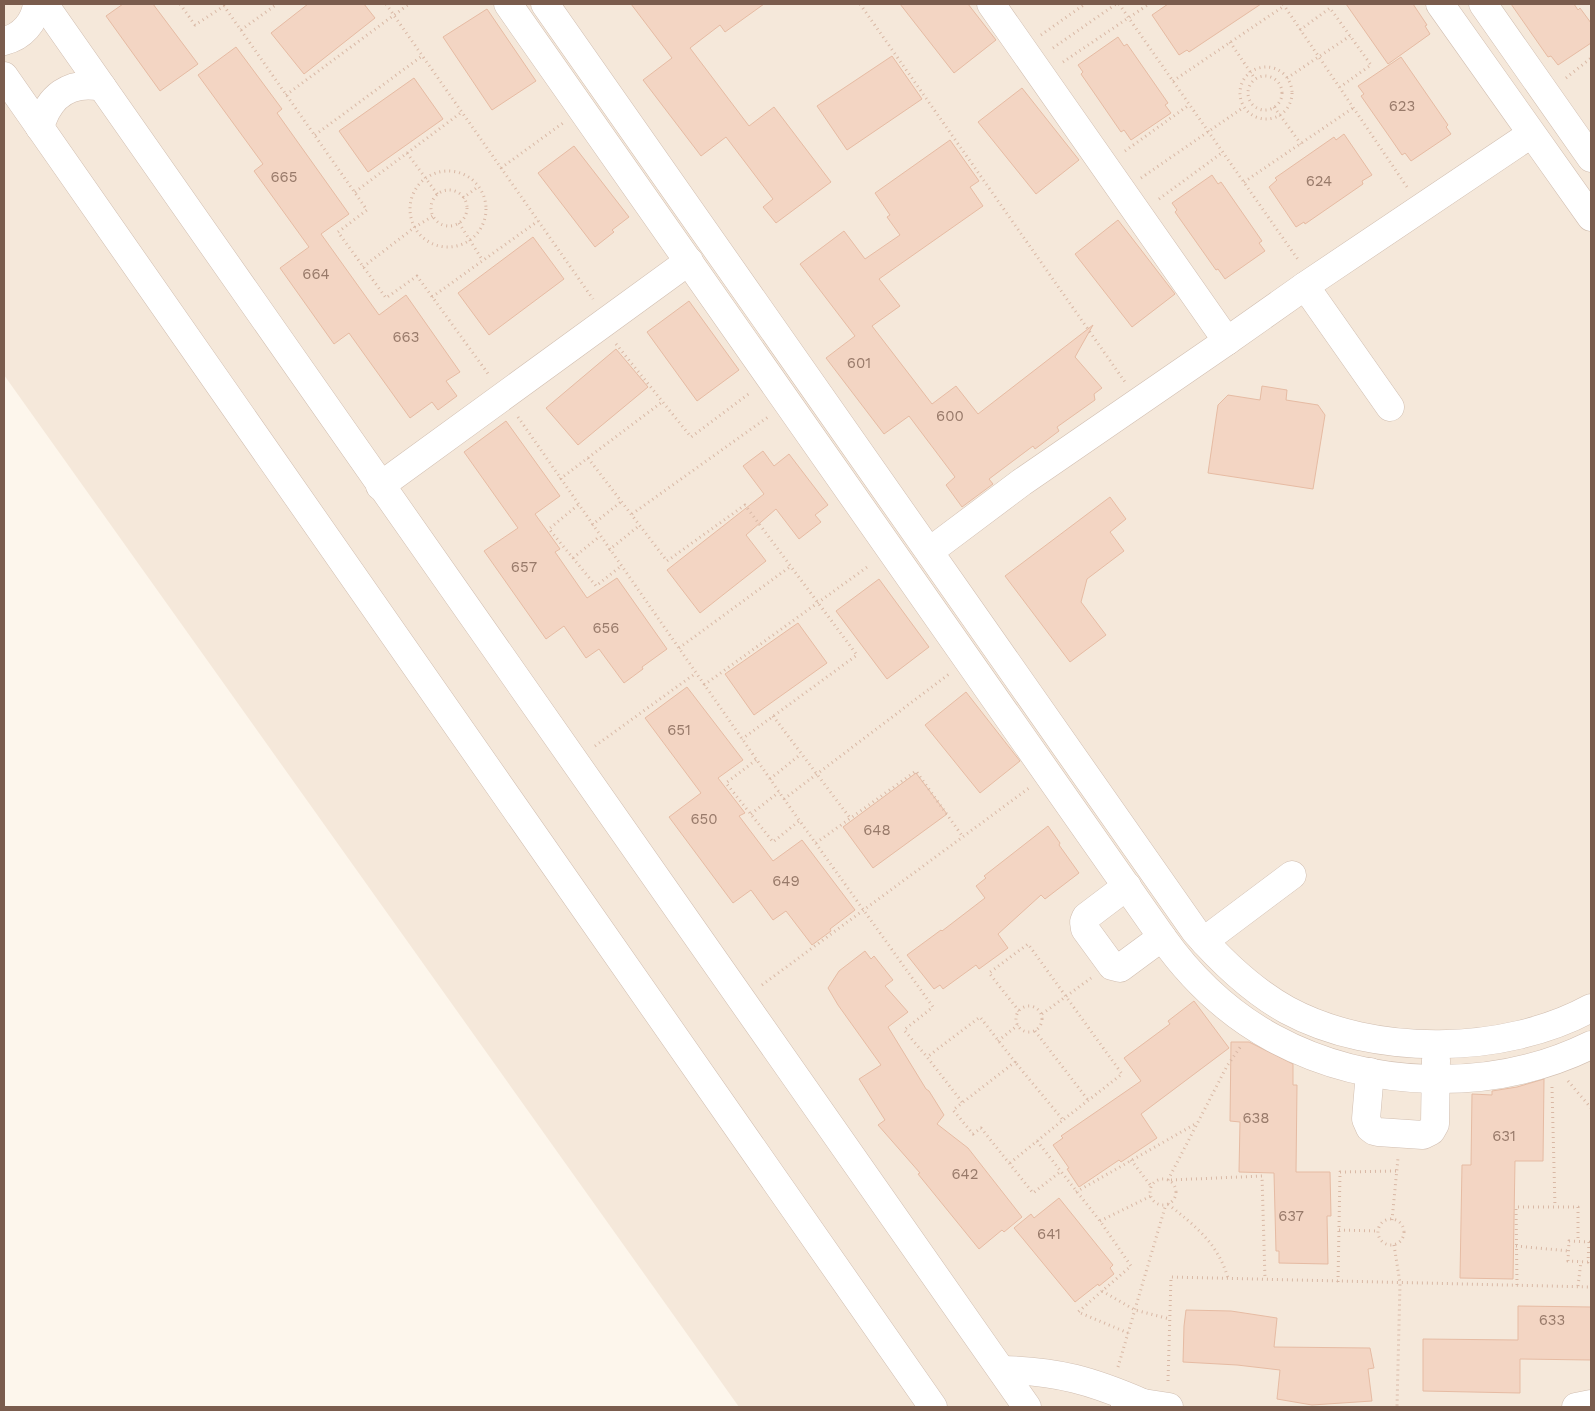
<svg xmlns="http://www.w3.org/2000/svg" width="1595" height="1411" font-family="'Work Sans',sans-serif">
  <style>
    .residential { fill: #f5e8da }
    .building { fill: #f3d5c3; stroke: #e6bba3 }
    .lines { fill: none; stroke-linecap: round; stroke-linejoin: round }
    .minor-casing { stroke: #d1beb0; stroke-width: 29 }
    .path { stroke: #d9b8a5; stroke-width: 3; stroke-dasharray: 1 4; stroke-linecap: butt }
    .minor { stroke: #fff; stroke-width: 28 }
    .labels { text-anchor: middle; stroke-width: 4; stroke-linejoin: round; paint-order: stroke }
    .number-label { font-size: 15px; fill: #987a6a }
  </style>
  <rect width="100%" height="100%" fill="#fdf6ec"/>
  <path class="residential" d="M4,4H1591V1407H739L4,375Z"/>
  <g class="building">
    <path d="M123,4H153L198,64L160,91L106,16Z"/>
    <path d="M308,4H364L375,18L304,74L271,33Z"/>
    <path d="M631,4H764L725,32L720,25L690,48L749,126L774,107L831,182L776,223L763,207L773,199L726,137L701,156L643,80L672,58Z"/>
    <path d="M900,4H968L996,40L954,73Z"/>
    <path d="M1168,4H1261L1189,52L1187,50L1179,55L1152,15Z"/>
    <path d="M1346,4H1413L1427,25L1425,26L1430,34L1388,64Z"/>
    <path d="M1511,4H1574L1578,10L1580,8L1591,23V43L1558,65L1551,56L1548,57Z"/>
    <path d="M487,9L536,81L492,110L443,37Z"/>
    <path d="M1118,37L1124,46L1127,44L1168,103L1165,105L1171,113L1131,140L1124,130L1121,132L1099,100L1081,74L1083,72L1078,65Z"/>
    <path d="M236,47L282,109L277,113L349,214L321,234L379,315L406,295L460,372L446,381L457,396L438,410L432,402L410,418L349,333L334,344L280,268L309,247L254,171L263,164L198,75Z"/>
    <path d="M892,56L922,99L847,150L817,106Z"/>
    <path d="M1401,57L1448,125L1446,127L1451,134L1411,161L1405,153L1402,155L1391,139L1361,96L1364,94L1358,86Z"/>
    <path d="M414,78L443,119L368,172L339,131Z"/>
    <path d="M1022,88L1079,160L1036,194L978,122Z"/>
    <path d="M1344,134L1372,175L1362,181L1363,184L1305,224L1304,222L1296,227L1269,187L1277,180L1275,178L1334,137L1336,140Z"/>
    <path d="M950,140L979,181L970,187L983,206L879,279L900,306L872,326L932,404L956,386L978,414L1093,325L1075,357L1102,388L1094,394L1095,400L1057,427L1059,431L1035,449L1033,446L989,479L993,484L962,507L946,485L955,477L909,416L884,434L826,358L855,336L800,264L844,231L865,259L900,235L887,217L890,215L875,193Z"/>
    <path d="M574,146L629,217L612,230L614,232L595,247L538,173Z"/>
    <path d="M1212,175L1218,184L1221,182L1262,241L1259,243L1265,251L1225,279L1218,269L1216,270L1175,212L1177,210L1172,203Z"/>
    <path d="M1118,220L1175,294L1132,327L1075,254Z"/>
    <path d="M533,237L564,279L489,335L458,293Z"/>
    <path d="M689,301L739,370L697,401L647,332Z"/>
    <path d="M616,349L648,387L578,445L546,408Z"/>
    <path d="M1262,386L1287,390L1286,400L1318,405L1325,415L1313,489L1208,473L1218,405L1228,395L1260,400Z"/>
    <path d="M506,421L560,496L535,514L560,549L555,552L587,598L617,578L667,649L642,667L643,669L624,683L599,649L586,658L564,626L546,639L484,551L518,528L464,452Z"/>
    <path d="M763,451L774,466L789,454L828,505L815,515L821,522L799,539L776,509L746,535L766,561L700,613L667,570L764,494L743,466Z"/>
    <path d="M1110,497L1126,519L1110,532L1124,551L1087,579L1081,602L1106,635L1070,662L1005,576Z"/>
    <path d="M879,579L929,647L887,679L836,611Z"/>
    <path d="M798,623L827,663L754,715L725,674Z"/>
    <path d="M687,687L743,760L718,778L745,813L739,816L773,861L802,840L855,910L830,929L831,931L812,945L786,911L773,920L751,890L733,903L669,817L701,793L645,718Z"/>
    <path d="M966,692L1020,761L980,793L925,725Z"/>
    <path d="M916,773L947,814L873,868L843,827Z"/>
    <path d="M1048,826L1060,843L1059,845L1079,873L1045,899L1041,895L998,934L1008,948L979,969L976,965L943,989L940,985L934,989L907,955L941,930L942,931L985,898L976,886L986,878L984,876Z"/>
    <path d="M865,951L871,959L874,956L893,980L885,986L908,1012L888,1027L926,1089L929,1091L944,1115L937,1124L968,1148L1022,1217L1004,1232L1002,1230L979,1249L918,1174L920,1173L878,1125L885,1120L859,1079L881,1065L838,1005L828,988L839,971Z"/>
    <path d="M1194,1001L1229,1048L1141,1114L1157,1138L1121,1162L1119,1160L1079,1187L1067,1169L1069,1168L1053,1145L1063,1138L1061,1136L1141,1081L1124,1058L1170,1024L1168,1021Z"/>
    <path d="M1231,1042H1249L1293,1064V1085H1297L1296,1172H1330L1331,1216H1327L1328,1264L1279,1263V1251H1276L1274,1173L1239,1172L1240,1122L1230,1121Z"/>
    <path d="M1544,1079L1543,1161H1515L1513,1279L1460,1278L1462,1165H1471L1472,1094L1492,1095V1091L1517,1087Z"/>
    <path d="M1059,1198L1113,1265L1110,1268L1114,1274L1099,1286L1098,1284L1075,1302L1014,1228L1031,1214L1034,1218Z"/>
    <path d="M1518,1306L1591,1307V1360L1520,1359V1393L1423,1391V1339L1518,1340Z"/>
    <path d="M1186,1310L1231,1311L1277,1318L1274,1347L1370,1348L1374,1368L1368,1369L1372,1401L1312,1405L1277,1399L1280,1370L1237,1365L1183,1362L1184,1326Z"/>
  </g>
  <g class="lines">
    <defs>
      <g id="minor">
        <path d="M44,4L1027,1407"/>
        <path d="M508,4L1162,937C1191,978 1229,1014 1273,1038C1369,1090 1493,1093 1591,1045"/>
        <path d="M545,4L1195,931C1222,962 1251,990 1287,1010C1374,1057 1505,1055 1591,1008"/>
        <path d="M991,4L1227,341"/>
        <path d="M1440,4L1591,217"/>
        <path d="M1483,4L1591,158"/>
        <path d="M4,41C22,37 35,22 37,4"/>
        <path d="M4,76L933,1407"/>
        <path d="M40,128C48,97 69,80 102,87"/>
        <path d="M1305,286L1390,407"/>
        <path d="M380,486L689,261"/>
        <path d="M930,551L1022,482L1227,341L1305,286L1531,134"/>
        <path d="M1127,886L1086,917L1084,922L1085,929L1112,966L1120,968L1162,937"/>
        <path d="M1204,941L1292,875"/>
        <path d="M1370,1072L1366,1119L1370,1128L1374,1131L1378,1132L1423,1135L1431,1131L1435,1124L1436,1060"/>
        <path d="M1002,1370C1058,1371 1092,1381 1143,1403"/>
        <path d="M1125,1405L1143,1403L1169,1407"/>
        <path d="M1576,1407L1591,1404"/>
      </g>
    </defs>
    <use href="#minor" class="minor-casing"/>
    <g class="path">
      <path d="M180,4L195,25L224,6L367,210L338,232L386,298L417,276L489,375"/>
      <path d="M386,4L593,299"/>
      <path d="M860,4L1125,382"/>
      <path d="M1119,4L1299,261"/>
      <path d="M1283,4L1407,187"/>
      <path d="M241,30L277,4"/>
      <path d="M1300,30L1330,8L1371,65L1340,87"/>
      <path d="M1041,35L1085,4"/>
      <path d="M1230,42L1255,79"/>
      <path d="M1053,48L1116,4"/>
      <path d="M1063,62L1149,4"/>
      <circle cx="1266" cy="93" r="26"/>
      <circle cx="1265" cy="93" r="17"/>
      <path d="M1287,78L1350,36"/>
      <path d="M1566,78L1591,58"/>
      <path d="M1173,81L1284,6"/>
      <path d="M286,95L409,4"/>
      <path d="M1274,107L1301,144"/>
      <path d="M315,135L422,56"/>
      <path d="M1125,151L1189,105"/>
      <path d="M407,153L438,195"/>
      <path d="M501,168L563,123"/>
      <circle cx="448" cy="209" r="38"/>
      <path d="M1141,178L1244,107"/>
      <path d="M1244,182L1353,108"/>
      <circle cx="449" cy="208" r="18"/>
      <path d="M355,192L462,112"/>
      <path d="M463,198L479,186"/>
      <path d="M1159,199L1223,152"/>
      <path d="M459,223L483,261"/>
      <path d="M363,267L415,227L433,216"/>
      <path d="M432,297L538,221"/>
      <path d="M616,344L691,437L751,392"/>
      <path d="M518,417L784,799L933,1007L904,1030L927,1057"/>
      <path d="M588,458L667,561L745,505L857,655L742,739"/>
      <path d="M560,479L662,402"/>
      <path d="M578,505L549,529L596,586L621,566"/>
      <path d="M632,514L768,417"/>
      <path d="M592,525L622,501"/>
      <path d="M609,550L640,525"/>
      <path d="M573,558L600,536"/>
      <path d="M679,648L791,566"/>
      <path d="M704,685L870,565"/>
      <path d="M773,716L850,818"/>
      <path d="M595,746L696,673"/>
      <path d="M756,760L726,783L773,842L799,821"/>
      <path d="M770,779L801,754"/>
      <path d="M784,799L949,674"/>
      <path d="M751,814L779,792"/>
      <path d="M816,843L916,771L963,837"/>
      <path d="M762,985L1029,788"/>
      <circle cx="1029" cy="1019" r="13"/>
      <path d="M1019,1011L989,973L1028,944L1122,1074L1063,1120"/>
      <path d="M1042,1014L1091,978"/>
      <path d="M1035,1031L1088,1100"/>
      <path d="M998,1041L1018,1025"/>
      <path d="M1568,1081L1591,1108"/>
      <path d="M1552,1087L1555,1207"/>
      <path d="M962,1102L927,1057L980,1017L1015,1062L953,1110L973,1134L981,1128L1033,1193L1060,1172"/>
      <path d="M1037,1141L1100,1221L1131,1266L1078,1312L1128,1333"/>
      <path d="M1131,1160L1151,1186"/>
      <path d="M1010,1163L1063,1120L1015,1062"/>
      <circle cx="1163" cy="1192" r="13"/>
      <path d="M1168,1180L1227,1066L1241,1046"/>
      <path d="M1171,1180L1262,1176L1265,1279"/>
      <path d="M1076,1192L1197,1123"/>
      <path d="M1168,1204C1196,1227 1217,1242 1228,1278"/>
      <circle cx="1391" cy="1232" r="13"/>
      <path d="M1392,1220L1398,1158"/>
      <path d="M1100,1221L1151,1196"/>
      <path d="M1339,1230L1379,1231"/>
      <path d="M1569,1241L1589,1242L1588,1262L1568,1261Z"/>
      <path d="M1394,1245L1400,1283L1397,1407"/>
      <path d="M1516,1246L1569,1251"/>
      <path d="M1338,1282L1340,1172L1397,1171"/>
      <path d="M1517,1285L1516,1207H1578V1242"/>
      <path d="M1578,1286L1581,1261"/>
      <path d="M1102,1291L1135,1310L1170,1319"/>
      <path d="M1118,1367L1166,1204"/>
      <path d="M1168,1381L1171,1277L1591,1287"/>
    </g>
    <use href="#minor" class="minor"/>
  </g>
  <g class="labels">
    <g class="number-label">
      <text x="1402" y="111">623</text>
      <text x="284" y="182">665</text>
      <text x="1319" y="186">624</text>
      <text x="316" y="279">664</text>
      <text x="406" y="342">663</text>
      <text x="859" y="368">601</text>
      <text x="950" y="421">600</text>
      <text x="524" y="572">657</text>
      <text x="606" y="633">656</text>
      <text x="679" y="735">651</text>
      <text x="704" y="824">650</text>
      <text x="877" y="835">648</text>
      <text x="786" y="886">649</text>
      <text x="1256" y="1123">638</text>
      <text x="1504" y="1141">631</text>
      <text x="965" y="1179">642</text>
      <text x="1291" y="1221">637</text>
      <text x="1049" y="1239">641</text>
      <text x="1552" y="1325">633</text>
    </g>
  </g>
  <rect width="1595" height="1411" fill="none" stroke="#7a5c4d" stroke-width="10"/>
</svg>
